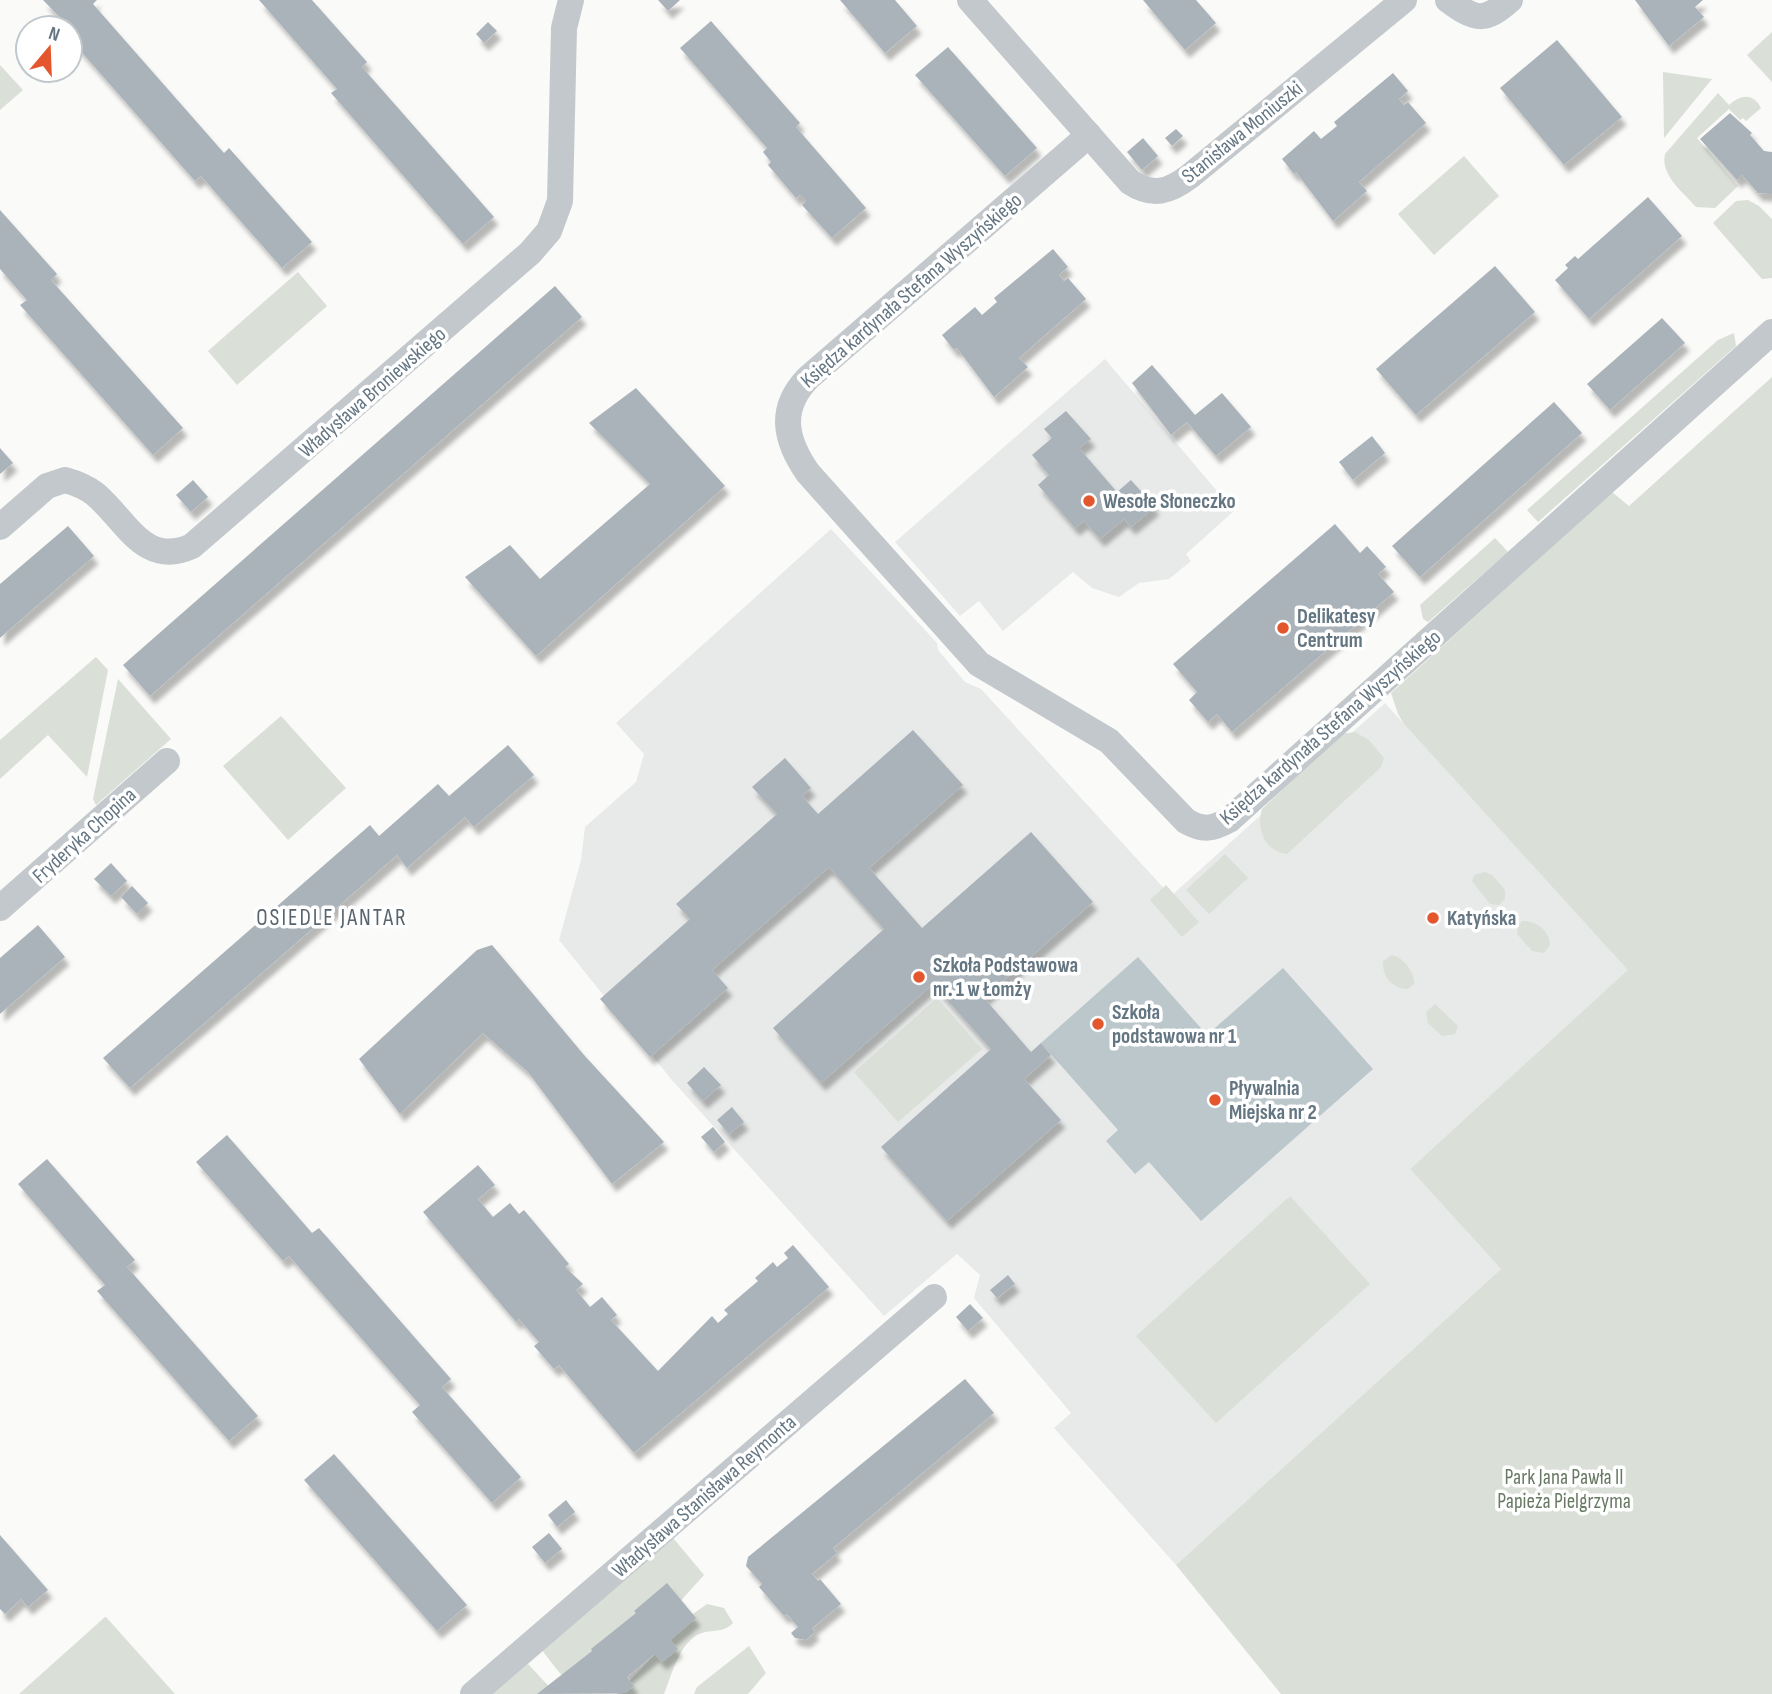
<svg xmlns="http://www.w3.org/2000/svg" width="1772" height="1694" font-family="'Sofia Sans Condensed',sans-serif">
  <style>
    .built { fill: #e8e9e9 }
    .green { fill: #dadfd7 }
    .water { fill: #bbc7cb }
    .building { fill: #aab3b9; filter: url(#shadow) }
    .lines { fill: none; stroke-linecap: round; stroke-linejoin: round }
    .minor { stroke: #c3c8cc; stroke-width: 26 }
    .poi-dot { fill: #e4572e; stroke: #fff; stroke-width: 2.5 }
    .labels { text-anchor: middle; stroke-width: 7; stroke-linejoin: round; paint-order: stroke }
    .street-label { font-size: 21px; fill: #657683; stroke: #fff }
    .poi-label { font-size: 21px; font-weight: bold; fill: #657683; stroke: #fff; text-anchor: start }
    .park-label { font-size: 21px; fill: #687a64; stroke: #fff }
    .neighbourhood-label { font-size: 23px; letter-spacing: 2px; fill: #57646e; stroke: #fff }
  </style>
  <defs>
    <filter id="shadow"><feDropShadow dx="4.5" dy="8" stdDeviation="2" flood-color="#0004"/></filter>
  </defs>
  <rect width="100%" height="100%" fill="#fafaf8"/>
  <g class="built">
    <path d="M1105,359L1234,511L1186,554L1191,561L1169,579L1139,583L1119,597L1092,588L1073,572L1003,631L979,601L960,616L895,542Z"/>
    <path d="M831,529L937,643L938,650L965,682L981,689L1171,896L1385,703L1629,970L1410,1169L1501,1269L1176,1565L1054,1428L1071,1413L974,1298L980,1275L957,1254L884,1316L671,1079L559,940L581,860L585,827L636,782L644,754L616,723Z"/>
  </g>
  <g class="green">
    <path d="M1772,32V82L1747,55Z"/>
    <path d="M0,65L23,90L0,110Z"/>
    <path d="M1663,72L1712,79L1664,138Z"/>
    <path d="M1718,93L1729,105C1740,95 1753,92 1761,108L1746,121L1743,118L1740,120L1729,109L1697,138L1738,186L1715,208L1696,207C1683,192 1660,175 1665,154Z"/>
    <path d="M1464,156L1499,196L1434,255L1398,214Z"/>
    <path d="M1748,200L1759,206L1772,219V278L1762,279L1713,223L1736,201Z"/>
    <path d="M298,272L327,306L237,385L208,351Z"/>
    <path d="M1734,333L1736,346L1538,522L1527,510L1718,340Z"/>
    <path d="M1772,377V1694H1281L1176,1565L1501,1269L1410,1169L1628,970L1404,724L1398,714L1391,693L1612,492L1629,506Z"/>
    <path d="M1495,538L1508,552L1428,622L1423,619L1420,605Z"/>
    <path d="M96,657L108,670L87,777L48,735L0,779V740Z"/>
    <path d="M118,679L171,739L96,805L93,799Z"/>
    <path d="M281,716L346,788L288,840L223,766Z"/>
    <path d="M1355,732L1369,740L1384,758L1381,767L1287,854C1264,852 1256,827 1262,809L1341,734Z"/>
    <path d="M1225,854L1248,878L1209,914L1186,890Z"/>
    <path d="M1485,872L1492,875L1505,890V899L1499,905L1490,904L1472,881L1475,875Z"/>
    <path d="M1166,885L1199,922L1182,937L1150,900Z"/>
    <path d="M1522,921C1537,921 1549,930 1550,945L1544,953L1532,951L1517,934L1518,927Z"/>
    <path d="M1392,955C1404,958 1414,972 1414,984L1408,989C1392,989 1382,976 1383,961Z"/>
    <path d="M937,998L982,1049L898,1122L854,1072Z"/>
    <path d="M1435,1004L1458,1026L1455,1034L1442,1036L1428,1023L1426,1012Z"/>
    <path d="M1290,1196L1370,1284L1216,1423L1136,1336Z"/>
    <path d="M673,1538L704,1575L599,1691C571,1694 557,1669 542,1650Z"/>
    <path d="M707,1604L724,1608L733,1623C723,1633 715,1629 702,1633C680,1640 672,1674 664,1694H617L693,1614Z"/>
    <path d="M106,1617L175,1694H19L105,1617Z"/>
    <path d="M749,1646L766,1673L748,1694H694L697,1687Z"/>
    <path d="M528,1664L556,1694H492Z"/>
  </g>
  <path class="water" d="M1138,957L1207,1035L1283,968L1373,1069L1201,1221L1149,1162L1135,1174L1106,1141L1118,1130L1041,1043Z"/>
  <g class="building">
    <path d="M43,0H97L93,4L224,153L229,148L312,242L282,268L201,176L195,181L70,39V28Z"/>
    <path d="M259,0H312L367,62L362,67L494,217L463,244L331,93L337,89Z"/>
    <path d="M658,0H680L668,11Z"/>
    <path d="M840,0H895L917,26L885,53Z"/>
    <path d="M1143,0H1196L1216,23L1185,50Z"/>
    <path d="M1635,0H1703L1695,7L1704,17L1669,46Z"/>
    <path d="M711,21L800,123L796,127L866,208L832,238L802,205L806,201L800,195L796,198L768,165L771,162L763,152L767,148L680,48Z"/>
    <path d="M488,22L497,31L484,43L476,34Z"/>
    <path d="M1557,40L1622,117L1564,165L1500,88Z"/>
    <path d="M948,47L1037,148L1005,176L915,75Z"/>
    <path d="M1393,73L1408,91L1399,99L1404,105L1408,102L1426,123L1359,182L1367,191L1333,221L1296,172L1294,174L1282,159L1314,131L1321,139L1337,126L1334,122Z"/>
    <path d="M1730,113L1752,133L1750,135L1764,151L1772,152V194L1758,193L1742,175L1737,180L1700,139Z"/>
    <path d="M1176,129L1183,136L1172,146L1165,138Z"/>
    <path d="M1143,138L1158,156L1142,170L1127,152Z"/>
    <path d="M1648,197L1682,236L1589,319L1555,280L1568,268L1565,265L1575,256L1578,259Z"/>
    <path d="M0,210L57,274L51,280L183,428L153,455L20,305L27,300L0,269Z"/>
    <path d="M1053,249L1068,267L1059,275L1064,281L1068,278L1086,299L1019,358L1028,367L994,397L957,348L954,350L942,335L975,307L982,315L997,302L994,298Z"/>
    <path d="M1495,266L1535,312L1416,415L1376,369Z"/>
    <path d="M555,286L582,317L150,696L123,665Z"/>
    <path d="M1662,318L1685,343L1610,410L1587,384Z"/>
    <path d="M1152,365L1195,415L1222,393L1251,427L1216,456L1187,422L1171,435L1132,383Z"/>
    <path d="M636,388L725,486L536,656L465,577L510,545L540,579L650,484L589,423Z"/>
    <path d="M1554,402L1582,433L1420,577L1392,546Z"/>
    <path d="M1066,411L1091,439L1079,448L1117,492L1131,480L1155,507L1131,527L1124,519L1100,539L1084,521L1075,528L1038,485L1049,475L1032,455L1052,438L1044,429Z"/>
    <path d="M1372,436L1385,453L1353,480L1339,462Z"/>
    <path d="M0,448L13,463L0,474Z"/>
    <path d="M193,480L208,497L191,512L176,495Z"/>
    <path d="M1335,524L1360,553L1367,546L1386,567L1378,574L1394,592L1232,732L1217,714L1208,722L1189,700L1197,692L1173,664Z"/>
    <path d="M68,526L94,556L0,638V584Z"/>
    <path d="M913,730L963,785L869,868L922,928L1031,832L1093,902L984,998L1031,1052L1041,1043L1051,1055L1024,1079L1061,1120L947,1221L881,1147L991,1049L933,984L821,1083L773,1028L884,929L829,867L712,970L728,988L650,1057L600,999L690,919L676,904L777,814L752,787L785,758L811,788L802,796L818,814Z"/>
    <path d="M508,745L534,775L474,827L465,817L407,868L397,855L130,1088L103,1058L370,825L379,836L438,784L449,796Z"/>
    <path d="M111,863L127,881L111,896L94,879Z"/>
    <path d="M132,886L148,903L137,914L121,897Z"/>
    <path d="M38,925L65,957L0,1014V958Z"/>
    <path d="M492,945L584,1055L664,1142L612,1184L528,1072L483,1033L400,1114L359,1059L477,950Z"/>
    <path d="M704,1067L721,1085L703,1101L687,1083Z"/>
    <path d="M732,1107L744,1122L729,1134L717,1120Z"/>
    <path d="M713,1127L725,1142L714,1152L701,1137Z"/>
    <path d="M227,1135L312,1233L319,1228L451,1379L442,1387L521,1477L492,1503L412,1412L420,1405L289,1256L283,1261L196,1162Z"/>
    <path d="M47,1159L135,1260L127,1267L258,1416L229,1441L97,1291L105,1285L18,1184Z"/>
    <path d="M478,1165L495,1185L478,1199L493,1217L510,1203L519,1214L524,1210L569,1264L565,1267L583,1284L576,1290L590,1307L602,1297L617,1315L611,1320L658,1371L712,1316L718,1323L728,1314L724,1310L758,1281L755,1278L773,1262L777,1267L788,1258L784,1253L793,1245L829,1287L634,1453L559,1365L554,1369L534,1346L539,1342L519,1319L516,1322L423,1212Z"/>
    <path d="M1008,1275L1015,1284L997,1298L990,1290Z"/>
    <path d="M970,1304L983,1318L968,1331L956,1317Z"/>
    <path d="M965,1379L994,1413L833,1548L837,1553L812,1574L818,1581L820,1579L841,1604L812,1628L815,1632L806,1640L795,1638L791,1633L798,1627L787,1614L784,1616L759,1587L762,1584L746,1566L748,1557Z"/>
    <path d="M334,1454L467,1605L437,1631L304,1480Z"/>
    <path d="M566,1500L575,1512L557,1527L548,1515Z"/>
    <path d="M549,1533L562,1549L545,1563L532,1547Z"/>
    <path d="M0,1535L48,1590L28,1607L21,1599L5,1614L0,1609Z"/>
    <path d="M667,1583L696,1618L670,1640L678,1649L662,1662L655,1654L627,1677L634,1686L625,1693L537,1694L592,1651L591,1649L636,1613L634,1611Z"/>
  </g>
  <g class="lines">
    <g class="minor">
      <path d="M970,0L1130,182C1153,197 1169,192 1190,176L1404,0"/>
      <path d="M1448,0C1475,20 1484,23 1510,0"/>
      <path d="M1089,135L808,378C778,409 785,440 808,473L979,664L1109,741L1186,821C1203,831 1213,829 1229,820L1772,332"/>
      <path d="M0,527L47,486L65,480C76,483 86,487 95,494C127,521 144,568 192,546L530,253L549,231L560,201L564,28L571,0"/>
      <path d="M0,908L167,761"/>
      <path d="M473,1694L934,1297"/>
    </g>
  </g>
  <g class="poi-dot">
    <circle cx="1089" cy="501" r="7"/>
    <circle cx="1283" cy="628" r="7"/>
    <circle cx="1433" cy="918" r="7"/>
    <circle cx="919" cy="977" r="7"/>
    <circle cx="1098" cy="1024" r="7"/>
    <circle cx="1215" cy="1100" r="7"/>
  </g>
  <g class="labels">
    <g class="street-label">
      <text transform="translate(1242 132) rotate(-39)" y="7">Stanisława Moniuszki</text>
      <text transform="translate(911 290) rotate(-41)" y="7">Księdza kardynała Stefana Wyszyńskiego</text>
      <text transform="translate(372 392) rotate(-41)" y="7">Władysława Broniewskiego</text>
      <text transform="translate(1330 727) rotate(-41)" y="7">Księdza kardynała Stefana Wyszyńskiego</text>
      <text transform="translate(84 835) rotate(-42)" y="7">Fryderyka Chopina</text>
      <text transform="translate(704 1496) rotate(-41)" y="7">Władysława Stanisława Reymonta</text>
    </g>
    <g class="poi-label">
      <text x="1103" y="508">Wesołe Słoneczko</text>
      <text x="1297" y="623">Delikatesy<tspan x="1297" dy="24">Centrum</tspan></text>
      <text x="1447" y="925">Katyńska</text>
      <text x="933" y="972">Szkoła Podstawowa<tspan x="933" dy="24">nr. 1 w Łomży</tspan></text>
      <text x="1112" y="1019">Szkoła<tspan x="1112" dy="24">podstawowa nr 1</tspan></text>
      <text x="1229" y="1095">Pływalnia<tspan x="1229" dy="24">Miejska nr 2</tspan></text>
    </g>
    <g class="park-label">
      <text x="1564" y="1484">Park Jana Pawła II<tspan x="1564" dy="24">Papieża Pielgrzyma</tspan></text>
    </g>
    <g class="neighbourhood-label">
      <text x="332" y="925">OSIEDLE JANTAR</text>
    </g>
  </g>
  <g transform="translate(49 49) rotate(19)"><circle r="33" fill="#ffffff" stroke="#c1c8cd" stroke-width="2"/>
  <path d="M0-5L12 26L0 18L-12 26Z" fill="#e4572e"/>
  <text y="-10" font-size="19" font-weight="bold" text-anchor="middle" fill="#657683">N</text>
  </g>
</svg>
